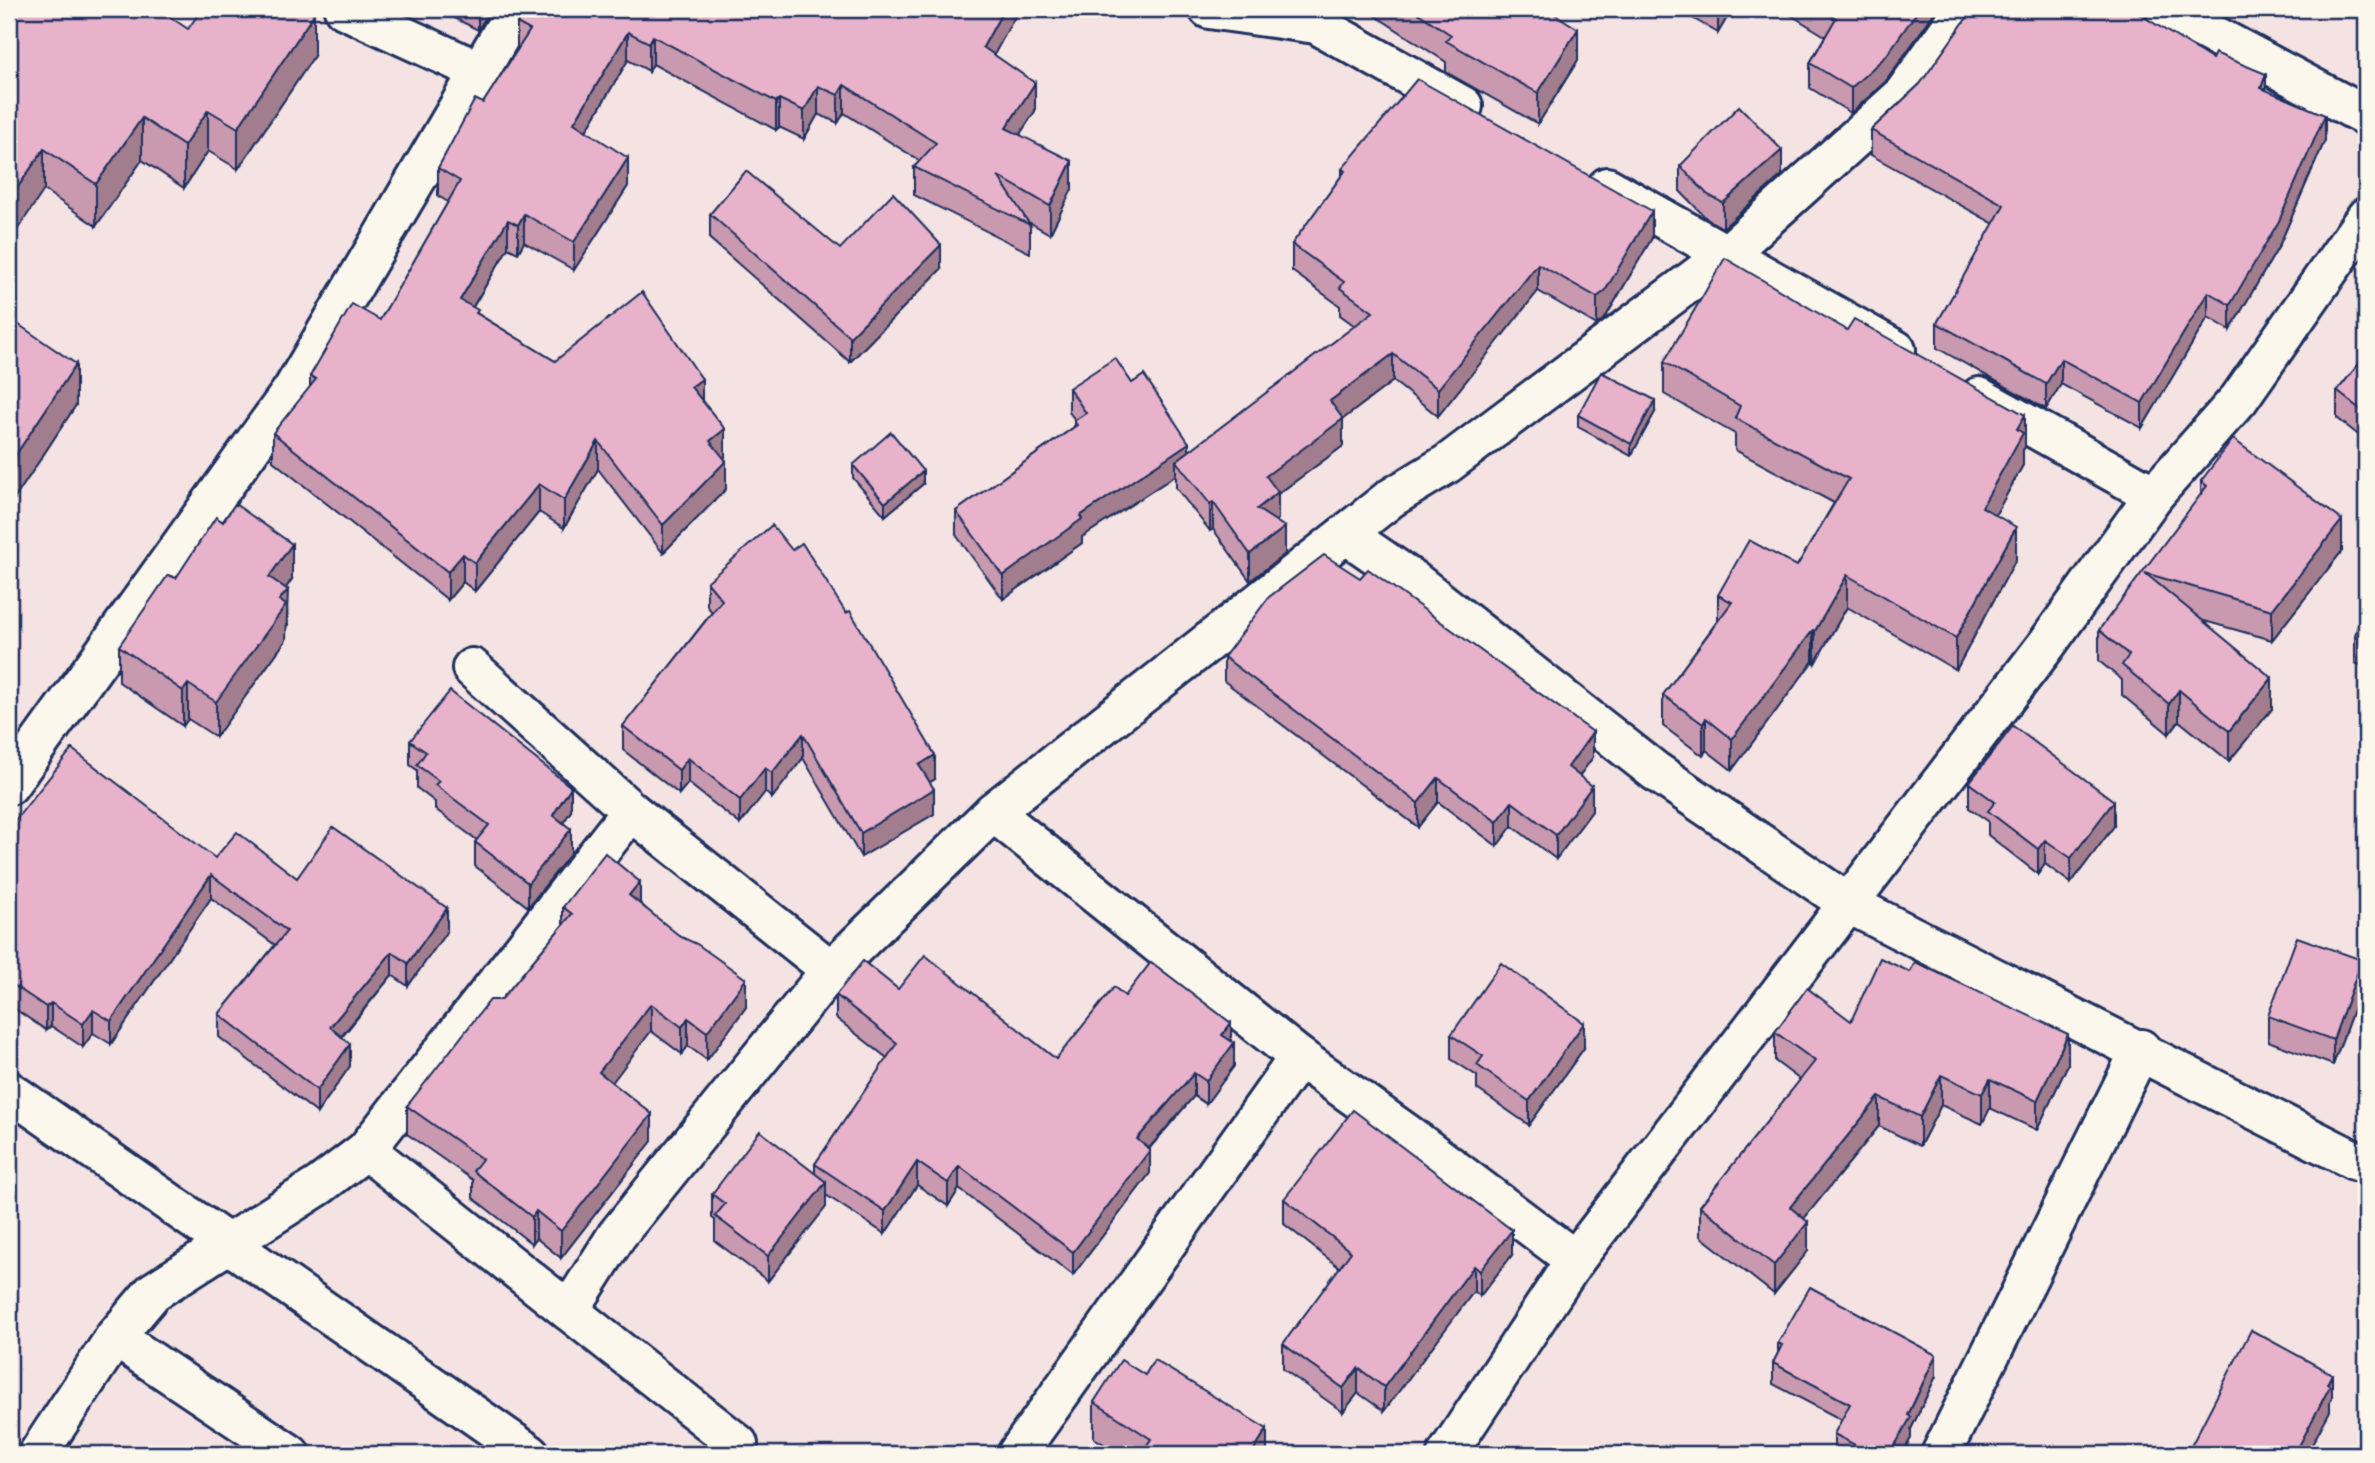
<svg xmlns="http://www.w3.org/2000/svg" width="2375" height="1463" font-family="'Balsamiq Sans',sans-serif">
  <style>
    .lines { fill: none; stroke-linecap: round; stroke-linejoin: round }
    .minor-casing { stroke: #1b2f5e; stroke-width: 44 }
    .minor { stroke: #fbf7ec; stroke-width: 38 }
    .wall { fill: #c899af; stroke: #1b2f5e; stroke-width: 2 }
    .shaded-wall { fill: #a27d8e; stroke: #1b2f5e; stroke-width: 2 }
    .building { fill: #e8b2cb; stroke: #1b2f5e; stroke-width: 2 }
  </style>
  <rect width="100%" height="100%" fill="#f5e2e2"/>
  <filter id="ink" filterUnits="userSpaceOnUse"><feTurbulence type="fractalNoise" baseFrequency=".0143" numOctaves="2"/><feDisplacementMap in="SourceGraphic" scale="14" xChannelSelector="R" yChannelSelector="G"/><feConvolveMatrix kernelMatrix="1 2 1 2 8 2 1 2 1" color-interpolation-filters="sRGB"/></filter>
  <g filter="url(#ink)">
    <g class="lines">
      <defs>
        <g id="minor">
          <path d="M344,9L479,71"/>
          <path d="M1209,9L1316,24L1463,106"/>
          <path d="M2165,9L2366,116"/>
          <path d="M1607,187L1896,350"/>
          <path d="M1979,397L2154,495"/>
          <path d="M1347,535L1414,581L1655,771L1849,904L2354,1160L2366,1164"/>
          <path d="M472,668L631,811L831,970"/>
          <path d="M9,785L293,389L516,9"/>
          <path d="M993,812L1299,1057L1410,1136L1575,1260"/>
          <path d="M9,1091L530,1454"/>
          <path d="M569,1311L366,1150L631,811"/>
          <path d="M115,1337L153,1292L320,1185L366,1150"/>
          <path d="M38,1454L115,1337L290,1454"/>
          <path d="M730,1454L738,1444L569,1311L617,1235L831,970L993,812L1391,498L1447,464L1726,255L1902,96L1964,9"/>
          <path d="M1017,1454L1299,1057"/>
          <path d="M1447,1454L1575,1260L2047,644L2154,495L2239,399L2366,217"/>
          <path d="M1941,1454L2141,1049"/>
        </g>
      </defs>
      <use href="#minor" class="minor-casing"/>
      <use href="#minor" class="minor"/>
    </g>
    <g class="wall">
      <path d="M9,9L188,29L314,56L238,169L208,151L184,188L142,160L96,226L44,190Z"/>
      <path d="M437,9H491L478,30Z"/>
      <path d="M1365,9H1547L1578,60L1538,124L1446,72V62Z"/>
      <path d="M1677,9H1732L1718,33Z"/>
      <path d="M1781,9H1937L1886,81L1851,113L1810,88V63L1825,36Z"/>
      <path d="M517,23L994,55L1035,111L1020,134L1072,189L1050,234L1027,221L1030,225V253L914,195V167L920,161L844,113L838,123L818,114L804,139L779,127L776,130L653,64L649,71L628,60L586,131L628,186L574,270L524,242L518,253L508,248L473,307L478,314L555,361L702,401L725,457L724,458L726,489L663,553L598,469L564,528L539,512L475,591L463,582L448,600L273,461V433L310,388V376L380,320L448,202L438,196V168L483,103L517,51Z"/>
      <path d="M2212,59L2266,90L2325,140L2279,246L2230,330L2208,317L2142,428L2061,384L2046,409L1937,348V323L1994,224L1871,155V130L1920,84Z"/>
      <path d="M1680,166L1782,175L1723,228L1707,219L1680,191Z"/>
      <path d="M1342,169L1652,238L1605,318L1597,325L1538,291L1438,416L1393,381L1343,419V446L1278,494V519L1276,521L1285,554L1250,581L1213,529L1210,531L1176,488V475L1082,537V543L1003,599L956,535V511L1074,427V421L1075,420L1069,412V388L1132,383L1189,452L1355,326L1340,315V306L1292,271V244L1342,175Z"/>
      <path d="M710,214L840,249L941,269L850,362L710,239Z"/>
      <path d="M9,318L76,405L9,507Z"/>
      <path d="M2366,355V441L2337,418V391Z"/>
      <path d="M1664,362L2025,447L2023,450V465L1995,515L2016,559L1956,670L1847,607L1815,663L1813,661L1732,770L1706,750L1703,756L1663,726V695L1718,620V595L1797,566L1834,503L1735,450V434L1664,394Z"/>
      <path d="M1655,412L1631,456L1578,427V415Z"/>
      <path d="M853,465L923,484L885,516L853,478Z"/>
      <path d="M2201,481L2342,551L2272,640L2201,620L2272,709L2229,761L2179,721L2169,734L2122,695V680L2099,661V630L2201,495Z"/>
      <path d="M176,578L292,579L286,588L288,625L286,626V640L216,737L188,719L183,726L119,682V646Z"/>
      <path d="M707,582L935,779L930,782L934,814L861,857L803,758L772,798L765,792L740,824L688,783L679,794L623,750V726L712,612L707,606Z"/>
      <path d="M2366,596V667L2355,663V636Z"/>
      <path d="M1224,657L1593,757L1579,776L1592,811L1556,859L1512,826L1497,846L1438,802L1418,827L1224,681Z"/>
      <path d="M410,741L571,811L563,823L571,853L528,907L475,866V842L477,840L435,809V802L417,788V770L410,765Z"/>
      <path d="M1969,783L2114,826L2071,883L2045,864L2038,874L1988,835V821L1969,808Z"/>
      <path d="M9,828L215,858L297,878L447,931L408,986L392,975L342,1037L350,1066L317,1113L219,1037V1014L275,945L211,898L111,1044L93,1033L83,1047L51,1026L46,1030L9,1005Z"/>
      <path d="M640,903L746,1007L707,1060L688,1046L682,1054L651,1031L612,1082L652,1141L561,1258L536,1238L532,1244L473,1198V1180L407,1134V1106L501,1000L563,925V907Z"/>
      <path d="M2362,985L2333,1065L2268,1041V1016Z"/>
      <path d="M898,989L1056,1059L1125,996L1231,1041L1234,1066L1206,1104L1194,1096L1149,1149L1150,1173L1073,1275L959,1189L948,1206L917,1185L885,1234L826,1195V1207L768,1281L715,1241V1220L712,1218V1194L815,1173V1164L887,1058L836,1018V995Z"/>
      <path d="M1851,1021L2068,1064L2037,1130L1990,1108L1982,1124L1941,1105L1920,1146L1879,1126L1804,1218L1808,1251L1774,1294L1700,1236V1206L1800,1080L1775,1061V1032Z"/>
      <path d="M1451,1035L1584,1048L1529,1125L1477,1089V1076L1451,1059Z"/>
      <path d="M1284,1199L1512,1255L1480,1296L1474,1291L1384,1411L1358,1393L1343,1412L1283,1369V1344L1340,1268L1284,1224Z"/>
      <path d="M1778,1343L1936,1376L1911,1429V1438L1902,1454H1834V1434L1842,1420L1773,1384V1363L1778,1353Z"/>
      <path d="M1094,1402L1267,1454H1120L1094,1438Z"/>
    </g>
    <g class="shaded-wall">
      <path d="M483,9H491L478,30V18Z"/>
      <path d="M1004,9H1019L983,75V47Z"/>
      <path d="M1718,9H1732L1718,33Z"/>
      <path d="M1919,9H1937L1886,81L1851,113V88Z"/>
      <path d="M314,14V56L238,169V128Z"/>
      <path d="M1578,29V60L1538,124V93Z"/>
      <path d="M628,32V60L574,151V123Z"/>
      <path d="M653,36V64L649,71V43Z"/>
      <path d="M2266,74V99L2261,88Z"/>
      <path d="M1035,83V111L1006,155V128Z"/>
      <path d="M844,85V113L838,123V95Z"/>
      <path d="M818,86V114L804,139V111Z"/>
      <path d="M779,99V127L776,130V102Z"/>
      <path d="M208,110V151L184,188V146Z"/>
      <path d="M2325,115V140L2279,246L2230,330V305Z"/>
      <path d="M142,118V160L96,226V184Z"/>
      <path d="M44,149V190L9,242V200Z"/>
      <path d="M1782,150V175L1723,228V203Z"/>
      <path d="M628,158V186L574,270V242Z"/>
      <path d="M1072,161V189L1050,234V206Z"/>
      <path d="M1652,211V238L1605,318L1597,325V297Z"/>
      <path d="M524,214V242L518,253V225Z"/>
      <path d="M508,220V248L460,328V300Z"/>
      <path d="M941,245V269L850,362V337Z"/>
      <path d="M1538,264V291L1438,416V389Z"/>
      <path d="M2208,292V317L2142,428V403Z"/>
      <path d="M1393,354V381L1343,419V446L1278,494V519L1257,536V509L1266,476L1330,401Z"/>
      <path d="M2061,359V384L2046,409V384Z"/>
      <path d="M76,364V405L9,507V465Z"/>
      <path d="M702,379V407L691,387Z"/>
      <path d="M1655,400V412L1631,456V444Z"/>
      <path d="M2025,415V447L2023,450V465L1982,539V507L2017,429Z"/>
      <path d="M725,429V457L710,469V441Z"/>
      <path d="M598,441V469L564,528V500Z"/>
      <path d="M1189,443V466L1176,461V475L1082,537V543L1003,599V576L1080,516Z"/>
      <path d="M726,461V489L663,553V525Z"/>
      <path d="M923,471V484L885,516V503Z"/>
      <path d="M539,484V512L475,591V563Z"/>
      <path d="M1213,502V529L1210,531V504Z"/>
      <path d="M2342,520V551L2272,640V610Z"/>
      <path d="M1285,527V554L1250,581V554Z"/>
      <path d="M2016,527V559L1956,670V638Z"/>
      <path d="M292,544V579L269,612V577Z"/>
      <path d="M463,554V582L448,600V572Z"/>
      <path d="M1847,575V607L1815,663V631Z"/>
      <path d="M288,590L286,640L216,737V702L279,600Z"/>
      <path d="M1813,630V661L1732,770V739Z"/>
      <path d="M2272,678V709L2229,761V731Z"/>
      <path d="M188,684V719L183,726V691Z"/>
      <path d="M2179,690V721L2169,734V704Z"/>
      <path d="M1706,718V750L1703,756V724Z"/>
      <path d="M1593,732V757L1568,792V767Z"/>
      <path d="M803,734V758L772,798V773Z"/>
      <path d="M935,755V779L919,789V765Z"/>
      <path d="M688,758V783L679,794V770Z"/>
      <path d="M765,768V792L740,824V800Z"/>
      <path d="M1438,778V802L1418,827V803Z"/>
      <path d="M1592,786V811L1556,859V835Z"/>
      <path d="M571,787V811L553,838V815Z"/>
      <path d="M934,789V814L861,857V833Z"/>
      <path d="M2114,801V826L2071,883V858Z"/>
      <path d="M1512,802V826L1497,846V822Z"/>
      <path d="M571,829V853L528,907V883Z"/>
      <path d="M2045,840V864L2038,874V849Z"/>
      <path d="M211,875V898L111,1044V1021Z"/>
      <path d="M640,882V909L629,895Z"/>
      <path d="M447,908V931L408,986V963Z"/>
      <path d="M392,952V975L330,1050V1027Z"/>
      <path d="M2362,960V985L2333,1065V1040Z"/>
      <path d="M746,979V1007L707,1060V1032Z"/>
      <path d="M51,1003V1026L46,1030V1007Z"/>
      <path d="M651,1004V1031L599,1100V1072Z"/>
      <path d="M93,1010V1033L83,1047V1024Z"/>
      <path d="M688,1018V1046L682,1054V1027Z"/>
      <path d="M1231,1023V1046L1222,1035Z"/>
      <path d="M1584,1023V1048L1529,1125V1101Z"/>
      <path d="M2068,1034V1064L2037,1130V1101Z"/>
      <path d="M1234,1043V1066L1206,1104V1081Z"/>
      <path d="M350,1044V1066L317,1113V1090Z"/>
      <path d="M1194,1073V1096L1137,1162V1139Z"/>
      <path d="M1941,1075V1105L1920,1146V1117Z"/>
      <path d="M1990,1079V1108L1982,1124V1094Z"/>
      <path d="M1879,1097V1126L1790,1236V1207Z"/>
      <path d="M652,1114V1141L561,1258V1231Z"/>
      <path d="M1150,1150V1173L1073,1275V1252Z"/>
      <path d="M917,1162V1185L885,1234V1211Z"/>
      <path d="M959,1166V1189L948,1206V1183Z"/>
      <path d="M826,1182V1207L768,1281V1256Z"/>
      <path d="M536,1211V1238L532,1244V1217Z"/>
      <path d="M1808,1222V1251L1774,1294V1265Z"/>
      <path d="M1512,1230V1255L1480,1296V1271Z"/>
      <path d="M1474,1266V1291L1384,1411V1387Z"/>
      <path d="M1936,1355V1376L1911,1429V1438L1902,1454H1890Z"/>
      <path d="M1358,1368V1393L1343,1412V1388Z"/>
      <path d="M2332,1374V1398L2330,1402V1411L2307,1454H2299V1446Z"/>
      <path d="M1267,1429V1454H1251Z"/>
    </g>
    <g class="building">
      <path d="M9,9H158L188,29L202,9H305L314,14L238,128L208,110L184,146L142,118L96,184L44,149L9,200Z"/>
      <path d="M461,9H483L478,18Z"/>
      <path d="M525,9H1004L983,47L1035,83L1006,128L1072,161L1050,206L998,176L1030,225L914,167L936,143L844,85L838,95L818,86L804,111L779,99L776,102L653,36L649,43L628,32L574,123L628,158L574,242L524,214L518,225L508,220L460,300L478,310L476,313L555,361L642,292L702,379L691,387L725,429L710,441L726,461L663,525L598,441L564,500L539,484L475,563L463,554L448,572L273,433L316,379L310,376L352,304L380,320L460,181L438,168L475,99L483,103L530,30L517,23Z"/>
      <path d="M1412,9H1547L1578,29L1538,93L1446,41L1451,35Z"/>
      <path d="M1821,9H1919L1886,56L1851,88L1810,63L1836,18Z"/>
      <path d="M1973,9H2131L2212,59L2215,53L2266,74L2261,88L2325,115L2279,221L2230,305L2208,292L2142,403L2061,359L2046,384L1937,323L2004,205L1871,130L1920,84Z"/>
      <path d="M1417,79L1652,211L1605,291L1597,297L1538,264L1438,389L1393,354L1330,401L1343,419L1266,476L1278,492L1257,509L1285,527L1250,554L1213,502L1210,504L1176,461L1373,312L1340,288L1344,282L1292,244L1345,171L1342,169Z"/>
      <path d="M1739,106L1782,150L1723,203L1707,194L1680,166Z"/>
      <path d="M746,171L840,249L893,193L941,245L850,337L710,214Z"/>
      <path d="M1725,258L1847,330L1854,319L2025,415L2017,429L2023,433L1982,507L2016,527L1956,638L1847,575L1815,631L1813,630L1732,739L1706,718L1703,724L1663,695L1732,602L1718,595L1749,540L1797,566L1849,479L1735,418L1740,406L1664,362Z"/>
      <path d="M9,318L76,364L9,465Z"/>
      <path d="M2366,355V414L2337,391Z"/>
      <path d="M1115,358L1132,383L1144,375L1189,443L1080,516L1082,519L1003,576L956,511L1077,425L1074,421L1086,413L1069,388Z"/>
      <path d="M1601,372L1655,400L1631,444L1578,415Z"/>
      <path d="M891,432L923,471L885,503L853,465Z"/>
      <path d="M2233,439L2342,520L2272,610L2145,573L2272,678L2229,731L2179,690L2169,704L2122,665L2129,655L2099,630L2207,486L2201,481Z"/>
      <path d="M235,504L292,544L269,577L288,590L279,600L286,605L216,702L188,684L183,691L119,646L168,575L176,578L216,517L223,522Z"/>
      <path d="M772,525L792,550L802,543L846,613L850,611L935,755L919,765L934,789L861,833L803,734L772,773L765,768L740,800L688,758L679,770L623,726L722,600L707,582Z"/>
      <path d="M1324,555L1360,578L1368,569L1593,732L1568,767L1592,786L1556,835L1512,802L1497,822L1438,778L1418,803L1224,657L1269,597Z"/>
      <path d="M2366,596V639L2355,636Z"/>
      <path d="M450,691L571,787L553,815L571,829L528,883L475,842L489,825L435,785L439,781L417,765L426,752L410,741Z"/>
      <path d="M2013,726L2114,801L2071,858L2045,840L2038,849L1988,811L1995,802L1969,783Z"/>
      <path d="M72,749L215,858L237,832L297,878L333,827L447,908L408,963L392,952L330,1027L350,1044L317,1090L219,1014L287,931L211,875L111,1021L93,1010L83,1024L51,1003L46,1007L9,982V828Z"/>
      <path d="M605,853L640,882L629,895L681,937L697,944L746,979L707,1032L688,1018L682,1027L651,1004L599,1072L652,1114L561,1231L536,1211L532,1217L473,1171L482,1159L407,1106L490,1000H501L572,914L563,907Z"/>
      <path d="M2297,937L2362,960L2333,1040L2268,1016Z"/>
      <path d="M925,955L1056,1059L1114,987L1125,996L1151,962L1231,1023L1222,1035L1234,1043L1206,1081L1194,1073L1137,1139L1150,1150L1073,1252L959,1166L948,1183L917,1162L885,1211L815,1164L897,1043L836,995L863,961L898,989Z"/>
      <path d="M1880,958L1910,972L1915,962L2068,1034L2037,1101L1990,1079L1982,1094L1941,1075L1920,1117L1879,1097L1790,1207L1808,1222L1774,1265L1700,1206L1815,1061L1775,1032L1807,988L1851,1021Z"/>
      <path d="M1501,963L1584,1023L1529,1101L1477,1065L1483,1056L1451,1035Z"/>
      <path d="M1353,1110L1512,1230L1480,1271L1474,1266L1384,1387L1358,1368L1343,1388L1283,1344L1351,1252L1284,1199Z"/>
      <path d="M760,1131L826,1182L768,1256L715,1216L725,1204L712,1194Z"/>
      <path d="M1810,1287L1936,1355L1908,1415L1911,1417L1890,1454H1872L1834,1434L1850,1404L1773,1363L1782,1345L1778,1343Z"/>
      <path d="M2251,1330L2332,1374L2327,1384L2330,1386L2299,1446L2307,1450L2305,1454H2187Z"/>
      <path d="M1121,1360L1145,1375L1154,1360L1267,1429L1251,1454H1141L1151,1439L1094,1402Z"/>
    </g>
  </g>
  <rect width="2375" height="1463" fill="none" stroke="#fbf7ec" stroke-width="35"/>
  <rect x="18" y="18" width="2340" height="1428" fill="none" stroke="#1b2f5e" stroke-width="2.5" filter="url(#ink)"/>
</svg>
